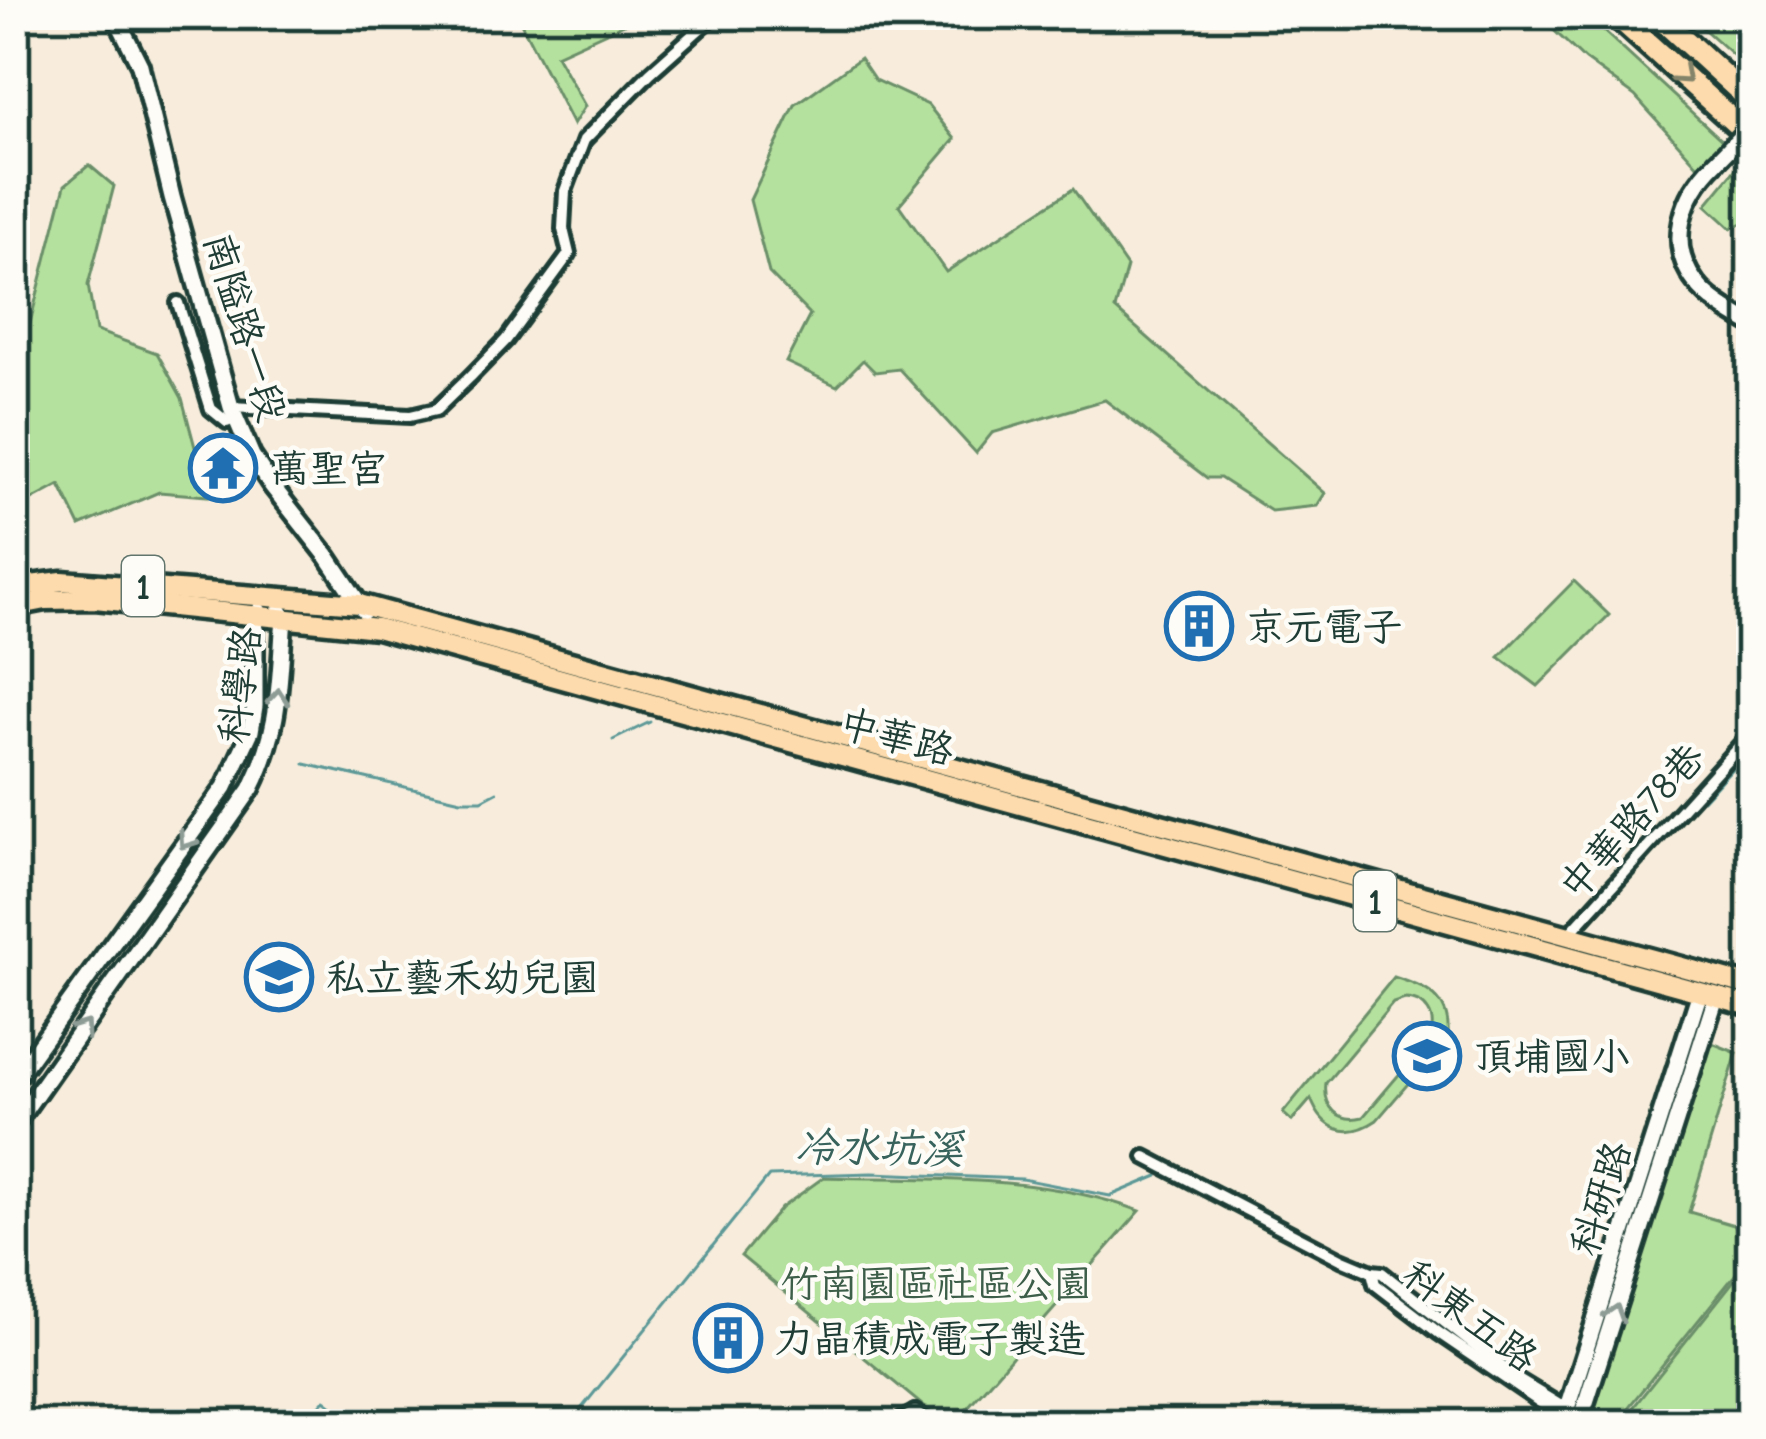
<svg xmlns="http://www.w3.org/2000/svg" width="1766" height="1439" font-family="'Comic Neue','LXGW WenKai TC',sans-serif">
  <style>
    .green { fill: #b5e19e; stroke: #6a8f69; stroke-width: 3; fill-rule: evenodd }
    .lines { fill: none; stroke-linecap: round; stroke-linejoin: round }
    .stream { stroke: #5b9897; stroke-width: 3 }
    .street-casing { stroke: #1f3d34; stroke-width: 20 }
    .secondary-casing { stroke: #1f3d34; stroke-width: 24 }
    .primary-casing { stroke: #1f3d34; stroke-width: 27 }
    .highway-casing { stroke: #1f3d34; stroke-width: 30 }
    .street { stroke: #fdfcf7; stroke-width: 10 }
    .secondary { stroke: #fdfcf7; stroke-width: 15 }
    .primary { stroke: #fedbac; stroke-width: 18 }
    .highway { stroke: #fedbac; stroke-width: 21 }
    .secondary-bridge-casing { stroke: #1f3d34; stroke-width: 24; stroke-linecap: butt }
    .secondary-bridge { stroke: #fdfcf7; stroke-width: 15 }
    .oneway { stroke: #83846a }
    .oneway2 { stroke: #8e9c96 }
    .labels { text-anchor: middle; stroke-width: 9; stroke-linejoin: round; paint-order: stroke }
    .shield { fill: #fdfcf7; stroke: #62766e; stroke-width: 3 }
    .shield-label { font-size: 36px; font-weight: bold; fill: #1f3d34 }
    .street-label { font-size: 39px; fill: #1f3d34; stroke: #fdfcf7 }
    .poi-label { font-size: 39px; fill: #1f3d34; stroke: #fdfcf7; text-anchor: start }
    .park-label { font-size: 39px; fill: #3d5e49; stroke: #fdfcf7 }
    .water-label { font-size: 42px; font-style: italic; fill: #38635d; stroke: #fdfcf7 }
  </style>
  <rect width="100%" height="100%" fill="#f8eddc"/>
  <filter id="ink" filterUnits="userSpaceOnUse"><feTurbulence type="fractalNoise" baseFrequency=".00833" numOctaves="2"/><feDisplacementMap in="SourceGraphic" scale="24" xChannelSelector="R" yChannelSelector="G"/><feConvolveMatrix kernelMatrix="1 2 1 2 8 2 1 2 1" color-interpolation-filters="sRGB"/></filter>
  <g filter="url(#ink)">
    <g class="green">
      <path d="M517,15H644L556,55L585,106L573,125Z"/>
      <path d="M1538,15H1586L1726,144L1699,167L1635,96L1585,60Z"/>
      <path d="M1688,15H1742L1751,23V71Z"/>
      <path d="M860,58L875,80L928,105L955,139L899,205L946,272L1073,189L1127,267L1115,309L1325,493L1317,506L1271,511L1220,478H1207L1105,400L992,433L976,453L899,369L875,372L863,360L837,386L786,362L810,315L769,273L750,200L795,105Z"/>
      <path d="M1747,155L1751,158V220L1731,228L1706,205Z"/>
      <path d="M89,165L114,186L88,285L96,331L157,353L182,398L208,496L159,492L80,526L60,485L15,509V450L18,441L15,382L65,185Z"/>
      <path d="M1574,581L1609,615L1538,686L1499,657Z"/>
      <path d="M1394,977C1427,988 1451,997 1448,1037L1377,1120C1348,1140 1323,1131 1311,1099L1292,1121L1283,1113ZM1405,999C1427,1000 1437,1017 1430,1038L1363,1117C1339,1123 1323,1108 1326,1083L1393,1003Z"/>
      <path d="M1707,1041L1737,1053L1689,1212L1751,1230V1255L1615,1424H1597L1591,1411Z"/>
      <path d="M824,1177C929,1180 1040,1174 1140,1211L953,1424H945L741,1256L781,1208Z"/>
      <path d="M1751,1259V1424H1620Z"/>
    </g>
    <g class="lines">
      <g class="stream">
        <path d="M613,740L650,722"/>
        <path d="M305,764L461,800H482L497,792"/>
        <path d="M1703,800L1751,748"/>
        <path d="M303,1424L325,1400L356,1424"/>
        <path d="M569,1424L769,1176L872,1173L1022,1179L1110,1196L1158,1176"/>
      </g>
      <defs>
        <g id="street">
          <path d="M178,303L211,409L227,422L236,418"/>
          <path d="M231,407L410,416L436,410L470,377L506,340L569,254L563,229L565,191L584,140L650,73L715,15"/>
          <path d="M1568,935L1751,733"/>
          <path d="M1145,1157L1341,1259L1372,1272L1382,1273L1520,1381L1566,1409L1576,1424"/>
          <path d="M1372,1272L1375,1284L1439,1333L1568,1421"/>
          <path d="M915,1412L930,1424"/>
          <path d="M894,1424L915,1412"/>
        </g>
        <g id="secondary">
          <path d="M115,15L140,65L172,197L231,407L252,456L272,486L328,557L364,611"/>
          <path d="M1716,162C1683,194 1665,243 1696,283C1710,301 1732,313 1751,324"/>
          <path d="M15,1079L225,787L251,731L255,706V616L259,611"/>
          <path d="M15,1124L251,789C281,729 279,682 284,617L280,611"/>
          <path d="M1562,1424L1700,992"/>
          <path d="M1579,1424L1716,997"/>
        </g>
        <g id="primary">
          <path d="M15,587L62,581L359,604L1751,986"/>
          <path d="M15,606L46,600L95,599L377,628L1751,1006"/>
        </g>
        <g id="highway">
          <path d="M1616,15L1751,137"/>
          <path d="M1657,15L1751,101"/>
        </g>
      </defs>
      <use href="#street" class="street-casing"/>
      <use href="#secondary" class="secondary-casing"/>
      <use href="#primary" class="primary-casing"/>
      <use href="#highway" class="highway-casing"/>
      <use href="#street" class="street"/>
      <use href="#secondary" class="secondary"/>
      <use href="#primary" class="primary"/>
      <use href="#highway" class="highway"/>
      <defs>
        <path id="secondary-bridge" d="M1716,162L1751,126"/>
      </defs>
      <use href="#secondary-bridge" class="secondary-bridge-casing"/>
      <use href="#secondary-bridge" class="secondary-bridge"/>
    </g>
    <defs><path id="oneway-chevron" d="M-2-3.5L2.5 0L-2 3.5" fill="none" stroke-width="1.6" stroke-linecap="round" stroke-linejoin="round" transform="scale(3)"/></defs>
    <use class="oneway" href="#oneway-chevron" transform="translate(1683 76) rotate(42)"/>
    <g class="oneway2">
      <use href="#oneway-chevron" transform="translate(278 697) rotate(-85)"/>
      <use href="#oneway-chevron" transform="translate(186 841) rotate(125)"/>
      <use href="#oneway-chevron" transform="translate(83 1028) rotate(-55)"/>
      <use href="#oneway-chevron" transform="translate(1615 1313) rotate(-72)"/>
    </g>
  </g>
  <defs>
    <symbol id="temple-ring" viewBox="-11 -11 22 22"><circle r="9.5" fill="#fdfcf7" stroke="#1f6fb2" stroke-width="1.5"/><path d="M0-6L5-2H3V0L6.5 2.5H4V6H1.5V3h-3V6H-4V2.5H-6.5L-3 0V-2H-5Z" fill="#1f6fb2"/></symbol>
    <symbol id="building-ring" viewBox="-11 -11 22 22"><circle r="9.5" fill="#fdfcf7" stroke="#1f6fb2" stroke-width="1.5"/><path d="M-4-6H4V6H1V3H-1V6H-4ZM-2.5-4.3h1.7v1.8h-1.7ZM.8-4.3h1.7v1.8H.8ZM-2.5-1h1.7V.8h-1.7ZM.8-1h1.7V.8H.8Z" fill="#1f6fb2"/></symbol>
    <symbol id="school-ring" viewBox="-11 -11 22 22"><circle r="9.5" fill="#fdfcf7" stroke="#1f6fb2" stroke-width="1.5"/><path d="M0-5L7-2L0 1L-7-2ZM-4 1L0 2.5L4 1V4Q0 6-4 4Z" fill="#1f6fb2"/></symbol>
  </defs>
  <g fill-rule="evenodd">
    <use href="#temple-ring" x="185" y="430" width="76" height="76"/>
    <use href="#building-ring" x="1161" y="588" width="76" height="76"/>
    <use href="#school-ring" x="241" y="939" width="76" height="76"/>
    <use href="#school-ring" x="1389" y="1018" width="76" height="76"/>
    <use href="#building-ring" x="690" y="1300" width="76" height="76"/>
  </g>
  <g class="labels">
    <g class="shield">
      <rect x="122" y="556" width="42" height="60" rx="9"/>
      <rect x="1354" y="871" width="42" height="60" rx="9"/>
    </g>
    <g class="shield-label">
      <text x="143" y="599">1</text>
      <text x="1375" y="914">1</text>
    </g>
    <g class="street-label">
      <text transform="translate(246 327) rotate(73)" y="14">南隘路一段</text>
      <text transform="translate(239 685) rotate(-83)" y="14">科學路</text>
      <text transform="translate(897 736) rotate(15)" y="14">中華路</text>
      <text transform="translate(1631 821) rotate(-48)" y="14">中華路78巷</text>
      <text transform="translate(1600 1198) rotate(-72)" y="14">科研路</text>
      <text transform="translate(1471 1315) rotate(37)" y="14">科東五路</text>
    </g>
    <g class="poi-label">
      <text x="270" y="482">萬聖宮</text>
      <text x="1246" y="640">京元電子</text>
      <text x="326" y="991">私立藝禾幼兒園</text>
      <text x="1474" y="1070">頂埔國小</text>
      <text x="774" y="1352">力晶積成電子製造</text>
    </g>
    <g class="park-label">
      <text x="936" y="1297">竹南園區社區公園</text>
    </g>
    <g class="water-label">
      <text transform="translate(879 1147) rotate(1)" y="15">冷水坑溪</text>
    </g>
  </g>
  <rect width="1766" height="1439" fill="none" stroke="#fdfcf7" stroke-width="60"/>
  <rect x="30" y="30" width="1706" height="1379" fill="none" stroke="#1f3d34" stroke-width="4.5" filter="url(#ink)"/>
</svg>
